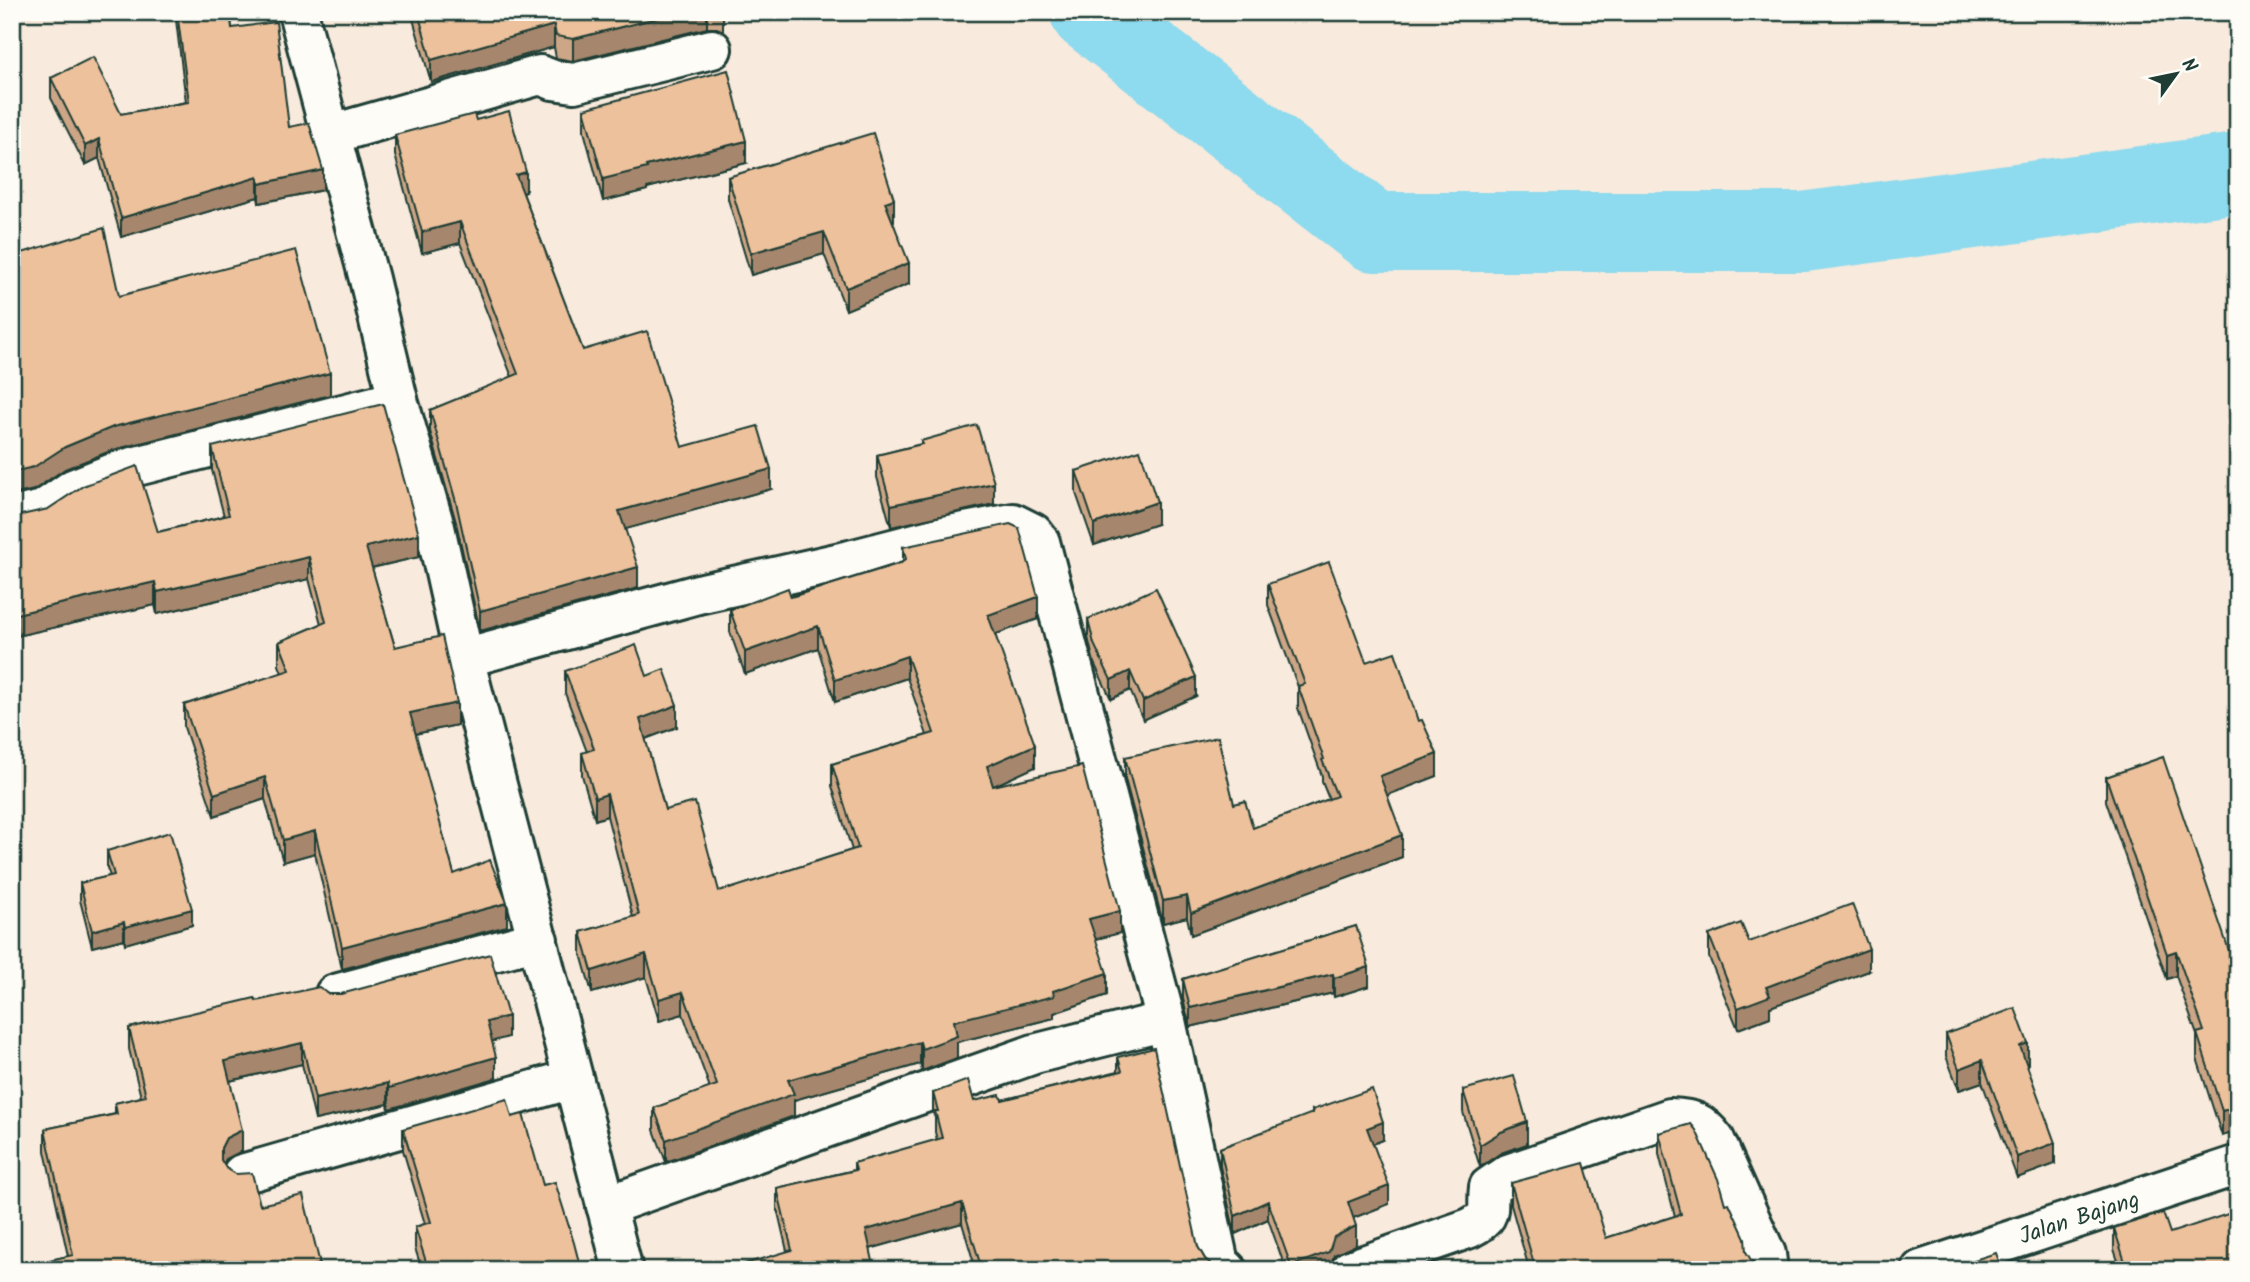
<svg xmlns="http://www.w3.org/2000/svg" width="2250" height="1282" font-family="Kalam,sans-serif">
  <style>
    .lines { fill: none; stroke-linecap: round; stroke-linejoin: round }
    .river { stroke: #8edaee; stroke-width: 80 }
    .minor-casing { stroke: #1f3d34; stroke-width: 44 }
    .minor { stroke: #fdfcf7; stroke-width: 38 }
    .wall { fill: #cca686; stroke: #1f3d34; stroke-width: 2 }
    .shaded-wall { fill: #a6876d; stroke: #1f3d34; stroke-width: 2 }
    .building { fill: #edc19c; stroke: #1f3d34; stroke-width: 2 }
    .labels { text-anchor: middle; stroke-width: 7; stroke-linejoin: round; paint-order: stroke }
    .street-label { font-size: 23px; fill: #1f3d34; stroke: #fdfcf7 }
  </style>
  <rect width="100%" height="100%" fill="#f8eadc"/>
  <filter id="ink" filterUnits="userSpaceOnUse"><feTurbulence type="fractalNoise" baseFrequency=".0143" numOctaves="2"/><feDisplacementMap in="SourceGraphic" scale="14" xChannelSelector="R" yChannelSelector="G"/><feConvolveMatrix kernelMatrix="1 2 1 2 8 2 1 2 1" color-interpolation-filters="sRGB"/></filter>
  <g filter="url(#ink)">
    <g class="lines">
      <path class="river" d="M1090,12L1374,232H1803L2238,173"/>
      <defs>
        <g id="minor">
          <path d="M298,12L369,279L398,400L435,527L464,658L623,1270"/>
          <path d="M329,135L540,75L553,80L574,83L712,49"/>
          <path d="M12,517L43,510L73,489L121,470L398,400"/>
          <path d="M464,658L698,594L850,560L939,537L1013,523L1033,533L1040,542L1166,1021L1034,1054L606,1206"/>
          <path d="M335,994L538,940"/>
          <path d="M1166,1021L1219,1263L1227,1270"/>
          <path d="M242,1174L572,1079"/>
          <path d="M1350,1270L1470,1228C1495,1215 1486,1210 1489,1187L1508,1174L1670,1118C1693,1119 1701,1121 1715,1140L1766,1254L1768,1270"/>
          <path d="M1921,1270L2238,1165"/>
        </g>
      </defs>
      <use href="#minor" class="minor-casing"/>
      <use href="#minor" class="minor"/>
    </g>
    <g class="wall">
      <path d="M175,12H230L232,28L289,127L323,190L259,203L258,197L121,237L99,158L85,165L51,98V78L121,114L186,102Z"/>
      <path d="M411,12H723V31L717,28H707L573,61L556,58L554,47L431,82Z"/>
      <path d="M584,109L746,163L647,188V190L603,201L584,131Z"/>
      <path d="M476,120L526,192L523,193L583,350L682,447L771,489L625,529L638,588L480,631L456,522L430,431V410L512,377L460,243L422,253L395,155V135Z"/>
      <path d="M728,177L894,221H893L909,284L846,310L824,254L751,275L728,199Z"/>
      <path d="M921,441L994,504L891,527L877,477V455L921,444Z"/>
      <path d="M212,447L419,557L372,568L395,647L457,725L415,734L454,874L507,926L342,969L315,853L283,862L265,799L214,816L184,727V705L282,673L279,665V642L321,624L309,579L157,614L155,605L12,637V516L158,532L224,516L212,470Z"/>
      <path d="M1076,471L1157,524L1094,545L1076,493Z"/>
      <path d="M903,547L1038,619L995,634L1035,767L993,786L1120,933L1095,939L1107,995L1054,1013V1018L957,1042V1058L922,1071L920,1064L794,1100V1116L666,1162L654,1130V1108L710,1088L683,1014L659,1021L646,977L592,993L581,954V932L633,917L607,816L595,820L582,775V753L587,752L565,693V671L647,676L677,727L645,739L665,810L719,891L730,889L852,850L832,786V764L927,735L907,678L835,702L818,648L745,674L730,632V610L791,597L903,562Z"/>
      <path d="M1268,584L1366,662L1437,776L1387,795L1402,857L1191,935L1187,917L1163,923L1125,779V757L1234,804L1253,828L1329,799L1322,782V776L1298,708V687L1268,605Z"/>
      <path d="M1088,619L1196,696L1143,720L1130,690L1111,699L1094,663L1088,637Z"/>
      <path d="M2163,757L2238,1131L2222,1136L2197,1058V1035L2176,976L2167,979L2106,801V777Z"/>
      <path d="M107,851L192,925L125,944L124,939L92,947L80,900V883L110,876L107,868Z"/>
      <path d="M1356,926L1369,986L1334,997L1333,993L1190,1027L1183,998V979Z"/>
      <path d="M1709,935L1749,942L1869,971L1770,1007V1017L1738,1029L1709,957Z"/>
      <path d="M329,994L508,1037L492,1041L496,1078L389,1109L388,1104L315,1120L302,1064L230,1081L242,1151L226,1159L224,1164L226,1168L320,1270H50V1260L68,1256L45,1151V1129L115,1114V1103L141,1097L129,1049V1028L256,1001Z"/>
      <path d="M1946,1034L2028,1065H2027L2055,1164L2017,1178L1982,1082L1959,1090L1946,1056Z"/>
      <path d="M1118,1057L1198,1247L1205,1259L1216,1270H976L962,1223L870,1249L787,1251L777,1208V1188L854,1170V1163L937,1140L935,1132V1118L933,1113V1093L974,1101L1002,1100L1118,1071Z"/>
      <path d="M1463,1090L1527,1144L1501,1153L1480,1167L1463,1112Z"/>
      <path d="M1312,1110L1383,1140L1373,1144L1389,1204L1353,1218L1356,1245L1334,1255L1329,1270H1286L1268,1219L1235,1234L1220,1166V1148L1312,1114Z"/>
      <path d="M512,1117L581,1270H422L415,1248V1227L425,1224L403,1150V1129Z"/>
      <path d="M1659,1133L1725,1204L1746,1252L1753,1270H1519L1528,1265L1511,1205V1183L1606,1238L1675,1216L1659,1154Z"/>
      <path d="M2114,1228L2170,1233L2238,1270H2121L2114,1249Z"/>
    </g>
    <g class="shaded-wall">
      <path d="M681,12H707V28L573,61V39Z"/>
      <path d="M554,25V47L431,82V60Z"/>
      <path d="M99,139V158L85,165V146Z"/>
      <path d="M746,141V163L647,188V190L603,201V179L646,166Z"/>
      <path d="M323,170V190L259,203V184Z"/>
      <path d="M526,172V192L516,195V175Z"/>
      <path d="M258,177V197L121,237V218Z"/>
      <path d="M894,199V221L885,224V202Z"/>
      <path d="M460,222V243L422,253V232Z"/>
      <path d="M824,232V254L751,275V253Z"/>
      <path d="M909,263V284L846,310V288Z"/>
      <path d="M330,373V395L113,450L65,469L34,490L12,495V472L65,447L113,427Z"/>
      <path d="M771,469V489L619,531V511Z"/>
      <path d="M994,483V504L891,527V505Z"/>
      <path d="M1157,502V524L1094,545V524Z"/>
      <path d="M419,534V557L366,569V547Z"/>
      <path d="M309,557V579L157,614V592Z"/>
      <path d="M638,567V588L480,631V611Z"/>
      <path d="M155,582V605L12,637V615Z"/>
      <path d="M1038,597V619L988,637V615Z"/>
      <path d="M818,626V648L745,674V652Z"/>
      <path d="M907,656V678L835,702V680Z"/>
      <path d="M1130,671V690L1111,699V680Z"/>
      <path d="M1196,677V696L1143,720V701Z"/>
      <path d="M457,703V725L410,735V713Z"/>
      <path d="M677,705V727L640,741V719Z"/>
      <path d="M1035,745V767L987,789V766Z"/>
      <path d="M1437,754V776L1380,798V776Z"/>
      <path d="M265,777V799L214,816V794Z"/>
      <path d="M607,794V816L595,820V798Z"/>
      <path d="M315,831V853L283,862V840Z"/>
      <path d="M1402,835V857L1191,935V913Z"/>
      <path d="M1187,896V917L1163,923V901Z"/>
      <path d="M507,903V926L342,969V947Z"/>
      <path d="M192,909V925L125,944V927Z"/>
      <path d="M1120,911V933L1089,941V919Z"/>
      <path d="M124,922V939L92,947V931Z"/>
      <path d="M1869,949V971L1770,1007V1017L1738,1029V1008L1766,987Z"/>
      <path d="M2176,951V976L2167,979V954Z"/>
      <path d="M646,954V977L592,993V971Z"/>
      <path d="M1369,967V986L1334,997V978Z"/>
      <path d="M1107,973V995L1054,1013V1018L957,1042V1058L922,1071V1049L954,1021Z"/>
      <path d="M1333,974V993L1190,1027V1008Z"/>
      <path d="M683,992V1014L659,1021V999Z"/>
      <path d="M508,1016V1037L487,1043V1022Z"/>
      <path d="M920,1042V1064L794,1100V1116L666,1162V1140L788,1080Z"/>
      <path d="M302,1043V1064L225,1082V1061Z"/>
      <path d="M2028,1043V1065L2020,1068V1046Z"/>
      <path d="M496,1057V1078L389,1109V1088Z"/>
      <path d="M1982,1060V1082L1959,1090V1069Z"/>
      <path d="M388,1083V1104L315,1120V1099Z"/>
      <path d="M2238,1106V1131L2222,1136V1111Z"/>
      <path d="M1383,1122V1140L1367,1146V1128Z"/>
      <path d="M1527,1122V1144L1501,1153L1480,1167V1145L1501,1132Z"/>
      <path d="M242,1130V1151L226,1159L221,1169V1148L226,1138Z"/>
      <path d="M2055,1143V1164L2017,1178V1157Z"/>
      <path d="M1389,1186V1204L1348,1220V1202Z"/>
      <path d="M1268,1201V1219L1235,1234V1216Z"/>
      <path d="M962,1203V1223L866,1250V1230Z"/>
      <path d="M1356,1226V1245L1334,1255L1329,1270H1291V1266L1334,1237Z"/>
      <path d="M1707,1261V1270H1679Z"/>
      <path d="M1753,1263V1270H1734Z"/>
      <path d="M320,1264V1270H294Z"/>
      <path d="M1025,1264V1270H1003Z"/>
    </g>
    <g class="building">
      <path d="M177,12H230L232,28L276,22L289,127L309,123L323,170L259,184L258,177L121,218L99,139L85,146L51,78L93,57L121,114L189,102Z"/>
      <path d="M418,12H681L573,39L556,36L554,25L431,60Z"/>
      <path d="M728,70L746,141L646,166L647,168L603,179L584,109Z"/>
      <path d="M509,111L526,172L516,175L583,350L647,331L682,447L758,426L771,469L619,511L638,567L480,611L456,502L430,410L518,374L460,222L422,232L395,135L474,114L476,120Z"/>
      <path d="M873,133L894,199L885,202L909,263L846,288L824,232L751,253L728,177Z"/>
      <path d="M104,228L119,296L296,250L330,373L113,427L65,447L34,467L12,472V256Z"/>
      <path d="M383,404L419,534L366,547L395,647L442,636L457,703L410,713L454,874L490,860L507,903L342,947L315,831L283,840L265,777L214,794L184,705L290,670L279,642L326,622L309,557L157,592L155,582L12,615V516H17L48,509L83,486L137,466L158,532L229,515L212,447Z"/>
      <path d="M977,425L994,483L891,505L877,455L922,444L921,441Z"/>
      <path d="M1140,450L1157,502L1094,524L1076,471Z"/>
      <path d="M1010,524L1019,528L1038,597L988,615L1035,745L987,766L993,786L1082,766L1120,911L1089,919L1107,973L1053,991L1054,996L954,1021L957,1036L922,1049L920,1042L788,1080L794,1094L666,1140L654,1108L717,1085L683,992L659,999L646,954L592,971L581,932L639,915L607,794L595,798L582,753L594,749L565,671L636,645L647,676L664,669L677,705L640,719L665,810L695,802L719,891L730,888V889L858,848L832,764L934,733L907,656L835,680L818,626L745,652L730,610L788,588L791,597L901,563L906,559L903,547Z"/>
      <path d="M1329,562L1366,662L1395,652L1418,721L1422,720L1437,754L1380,776L1402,835L1191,913L1187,896L1163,901L1125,757L1218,737L1234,804L1245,801L1253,828L1337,796L1322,760L1324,759L1298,686L1305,684L1268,584Z"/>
      <path d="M1156,588L1196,677L1143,701L1130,671L1111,680L1094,644L1088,619Z"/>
      <path d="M2163,757L2238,977V1106L2222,1111L2197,1033L2204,1031L2176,951L2167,954L2106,777Z"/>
      <path d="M170,832L192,909L125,927L124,922L92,931L80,883L114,875L107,851Z"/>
      <path d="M1852,904L1869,949L1766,987L1770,996L1738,1008L1709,935L1741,923L1749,942Z"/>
      <path d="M1356,926L1369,967L1334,978L1333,974L1190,1008L1183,979Z"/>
      <path d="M490,954L508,1016L487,1022L496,1057L389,1088L388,1083L315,1099L302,1043L225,1061L242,1130L226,1138L221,1148V1160L226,1168L236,1174L252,1173L260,1205L303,1195L320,1264L294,1270H53L50,1260L73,1255L45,1129L117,1114L115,1103L146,1096L129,1028L255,998L256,1001L319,987L329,994H341Z"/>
      <path d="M2015,1008L2028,1043L2020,1046L2055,1143L2017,1157L1982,1060L1959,1069L1946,1034Z"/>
      <path d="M1154,1048L1198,1247L1205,1259L1215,1267L1216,1270H1026L1025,1264L1003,1270H982L962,1203L866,1230L875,1270H724L792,1250L777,1188L856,1170L854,1163L942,1138L935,1111H938L933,1093L968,1080L974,1101L1000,1095L1002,1100L1122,1071L1118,1057Z"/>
      <path d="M1514,1076L1527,1122L1501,1132L1480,1145L1463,1090Z"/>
      <path d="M1372,1089L1383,1122L1367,1128L1389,1186L1348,1202L1356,1226L1334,1237L1329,1252L1291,1266L1268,1201L1235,1216L1220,1148L1313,1113L1312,1110Z"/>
      <path d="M507,1099L512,1117L523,1114L543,1185L555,1182L574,1243L581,1270H432L431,1267L428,1268L415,1227L431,1222L403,1129Z"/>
      <path d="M1691,1124L1696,1130L1718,1179L1725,1204L1729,1203L1745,1238L1746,1252L1753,1263L1734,1270H1710L1707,1261L1679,1270H1519V1269L1534,1264L1511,1183L1584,1163L1606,1238L1681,1214L1659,1133Z"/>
      <path d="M2163,1213L2170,1233L2231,1213L2236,1229L2238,1228V1270H2123L2127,1268L2114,1228Z"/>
      <path d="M1996,1253L2002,1270H1943Z"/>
    </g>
  </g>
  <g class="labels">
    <g class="street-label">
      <text transform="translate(2079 1217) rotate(-18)" y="8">Jalan Bajang</text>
    </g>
  </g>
  <rect width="2250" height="1282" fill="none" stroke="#fdfcf7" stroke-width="42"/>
  <rect x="21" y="21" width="2208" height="1240" fill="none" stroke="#1f3d34" stroke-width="2.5" filter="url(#ink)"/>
  <g transform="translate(2176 74) rotate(57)" stroke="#fdfcf7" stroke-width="5" paint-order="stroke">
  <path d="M0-5L12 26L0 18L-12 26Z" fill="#1f3d34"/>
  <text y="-10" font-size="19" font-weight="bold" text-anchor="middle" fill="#1f3d34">N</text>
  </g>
</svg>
